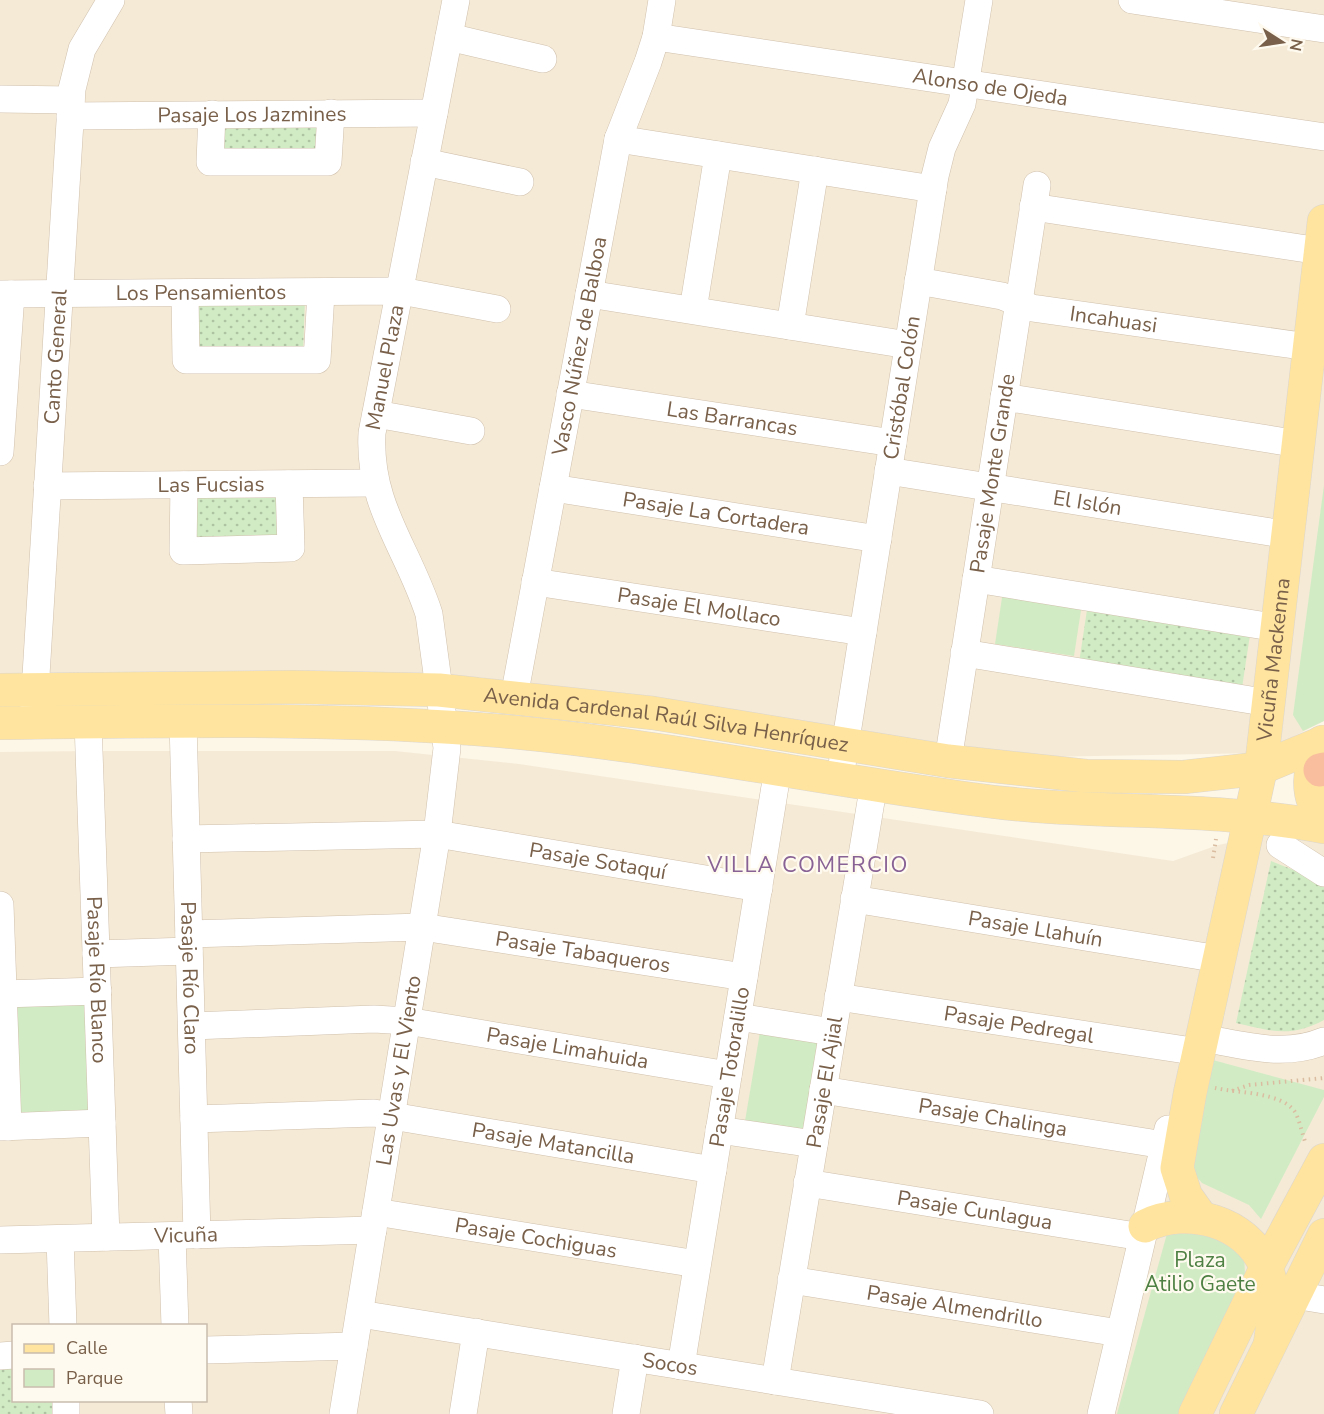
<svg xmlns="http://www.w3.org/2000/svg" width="1324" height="1414" font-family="'Nunito Sans',sans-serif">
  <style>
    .residential { fill: #f5ead6; fill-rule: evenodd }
    .grass { fill: url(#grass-dots) }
    .green { fill: #d1ecc5 }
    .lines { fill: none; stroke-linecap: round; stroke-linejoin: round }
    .minor-casing { stroke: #d0c0ac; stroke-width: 28 }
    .major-casing { stroke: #dcd6d0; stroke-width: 34 }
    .highway-casing { stroke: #dcd6d0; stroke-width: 34 }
    .path { stroke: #dabda1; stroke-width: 4; stroke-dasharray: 1.5 4.5; stroke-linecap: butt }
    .minor { stroke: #fff; stroke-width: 27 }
    .major { stroke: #fee49f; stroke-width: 33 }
    .highway { stroke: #f9be9d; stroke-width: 33 }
    .labels { text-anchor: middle; stroke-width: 4.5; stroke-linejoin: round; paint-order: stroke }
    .street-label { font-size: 21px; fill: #79604a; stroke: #fffaef }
    .park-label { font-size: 21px; fill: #4d8042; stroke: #fffaef }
    .neighbourhood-label { font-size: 22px; letter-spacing: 1.5px; fill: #896295; stroke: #fffaef }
  </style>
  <defs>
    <pattern id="grass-dots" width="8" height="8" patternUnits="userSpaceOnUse" patternTransform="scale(1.5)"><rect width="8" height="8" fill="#d1ecc5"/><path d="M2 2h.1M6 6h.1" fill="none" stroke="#aec3a2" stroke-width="1.8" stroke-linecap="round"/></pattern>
  </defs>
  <rect width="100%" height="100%" fill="#fdf7e8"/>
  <g class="residential">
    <path d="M0,0H1324V721L1261,753L1041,757L479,677L0,679Z"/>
    <path d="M84,751H395L519,764L1173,861L1218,845L1324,824V1414H0V752ZM14,1326H206V1400H14Z"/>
  </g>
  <g class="grass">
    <path d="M224,118L323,119L322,154L223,153Z"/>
    <path d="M197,297L305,299L303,353L195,351Z"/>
    <rect x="196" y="497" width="84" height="52"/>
    <path d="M1088,603L1251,628L1242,688L1079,663Z"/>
    <path d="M1271,861L1316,879L1324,885V1020C1290,1038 1272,1031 1236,1023Z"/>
    <path d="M13,1365L14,1400L59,1401L60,1414H0V1366Z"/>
  </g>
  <g class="green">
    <path d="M1324,485V721L1303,731L1293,715Z"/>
    <path d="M1003,591L1082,604L1074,656L995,644Z"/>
    <path d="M85,1002L90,1113L17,1116L12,1005Z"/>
    <path d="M761,1026L819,1035L803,1131L745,1121Z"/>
    <path d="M1209,1059L1324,1090V1097L1261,1219L1249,1205L1202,1183L1189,1168Z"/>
    <path d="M1189,1226L1244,1253L1245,1275L1178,1414H1117L1168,1230Z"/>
  </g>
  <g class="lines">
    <defs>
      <g id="minor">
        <path d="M1132,0L1324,29"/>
        <path d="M449,37L543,59"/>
        <path id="s1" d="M656,37L1324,137"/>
        <path d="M0,99L71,100"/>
        <path d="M212,114L210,162H328L331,113"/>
        <path id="s2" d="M70,116L434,113"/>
        <path d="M618,139L933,189"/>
        <path d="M424,162L520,182"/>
        <path d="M1033,207L1320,251"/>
        <path id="s3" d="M918,281L1002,296L1032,308L1309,347"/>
        <path d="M185,293L186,360H317L321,293"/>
        <path id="s4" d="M0,294L401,291L497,309"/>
        <path d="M589,294L908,345"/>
        <path d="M693,310L718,155"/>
        <path d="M790,326L815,170"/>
        <path id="s5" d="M570,394L893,443"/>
        <path d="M1004,397L1299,444"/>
        <path d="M376,414L471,431"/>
        <path d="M0,452L11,294"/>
        <path id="s6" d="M888,471L1289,535"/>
        <path d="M184,485L183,551L291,548L289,484"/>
        <path id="s7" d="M47,486L374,483"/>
        <path id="s8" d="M553,488L878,539"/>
        <path d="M976,579L1278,628"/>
        <path id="s9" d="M535,582L863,632"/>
        <path d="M964,653L1269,703"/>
        <path id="s10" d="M514,697L618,139L648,62L656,37L662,0"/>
        <path id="s11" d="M34,708L72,89L82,49L111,0"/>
        <path id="s12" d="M88,722L106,1237"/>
        <path id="s13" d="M183,722L197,1235"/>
        <path id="s14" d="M948,761L1037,185"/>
        <path id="s15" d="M842,765L935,176L942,148L962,104L979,0"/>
        <path id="s16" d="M186,839L437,834L759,888"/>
        <path d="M1280,845L1324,873"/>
        <path id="s17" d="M854,899L1219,959"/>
        <path d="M0,905L8,1127"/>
        <path id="s18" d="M189,934L422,927L744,977"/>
        <path d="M96,954L189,951"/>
        <path d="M3,994L98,991"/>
        <path id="s19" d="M838,997L1199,1052"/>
        <path d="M738,1017L832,1032"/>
        <path id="s20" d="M192,1026L374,1019L407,1021L728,1075"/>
        <path d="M1202,1038C1243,1045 1284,1058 1324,1041"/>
        <path id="s21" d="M823,1090L1164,1145"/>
        <path id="s22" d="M194,1119L374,1113L713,1170"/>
        <path d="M0,1127L102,1123"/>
        <path d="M719,1130L814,1144"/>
        <path id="s23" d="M807,1183L1142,1237"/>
        <path id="s24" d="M376,1212L697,1264"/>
        <path d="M172,1236L175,1326"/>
        <path d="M60,1239L63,1326"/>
        <path id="s25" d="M0,1240L373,1230"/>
        <path id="s26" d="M791,1280L1119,1333"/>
        <path d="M1294,1295L1324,1300"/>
        <path id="s27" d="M360,1314L980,1414"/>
        <path d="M206,1350L354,1346"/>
        <path d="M0,1356L14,1355"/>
        <path id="s28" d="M681,1366L778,768"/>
        <path id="s29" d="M775,1381L874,783"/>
        <path d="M66,1400V1414"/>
        <path d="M178,1400L179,1414"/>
        <path id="s30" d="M343,1414L437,834L447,748L429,614C408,548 368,506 372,433L456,0"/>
        <path d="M463,1414L476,1332"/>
        <path d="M626,1414L635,1358"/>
        <path d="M1101,1414L1168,1129"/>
      </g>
      <g id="major">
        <path id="s31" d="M0,690L293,687L439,690L653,713L948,761L1086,776L1184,777L1238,771L1261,768L1324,742"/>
        <path d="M0,723C167,721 335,717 501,731C659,745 814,778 971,799C1088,816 1208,805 1324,827"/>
        <path d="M1322,742C1308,768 1304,796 1324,819"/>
        <path id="s32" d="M1201,1217L1186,1196L1177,1168L1190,1093L1261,768L1324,221"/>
        <path d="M1145,1226C1188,1205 1246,1221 1266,1267C1276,1291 1274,1319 1270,1344"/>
        <path d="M1195,1414L1266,1268L1324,1160"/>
        <path d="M1236,1414L1324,1235"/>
      </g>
      <path id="highway" d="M1320,770L1324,769"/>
    </defs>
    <use href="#minor" class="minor-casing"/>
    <use href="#major" class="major-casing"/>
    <use href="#highway" class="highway-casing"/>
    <g class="path">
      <path d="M1213,858L1216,839"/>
      <path d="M1215,1088C1237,1093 1282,1092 1295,1112C1300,1121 1302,1134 1306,1144"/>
      <path d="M1232,1091L1249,1085L1324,1078"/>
    </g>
    <use href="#minor" class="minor"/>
    <use href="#major" class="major"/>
    <use href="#highway" class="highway"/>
  </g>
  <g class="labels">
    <g class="street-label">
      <text dy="7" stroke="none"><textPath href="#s1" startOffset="338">Alonso de Ojeda</textPath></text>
      <text dy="7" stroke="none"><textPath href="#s2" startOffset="182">Pasaje Los Jazmines</textPath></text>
      <text dy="7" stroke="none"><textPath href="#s4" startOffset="201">Los Pensamientos</textPath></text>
      <text dy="7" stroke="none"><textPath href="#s3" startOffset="200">Incahuasi</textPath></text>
      <text dy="7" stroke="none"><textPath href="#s10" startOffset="357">Vasco Núñez de Balboa</textPath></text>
      <text dy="7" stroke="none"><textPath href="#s11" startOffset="352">Canto General</textPath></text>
      <text dy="7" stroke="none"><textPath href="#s30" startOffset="1068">Manuel Plaza</textPath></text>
      <text dy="7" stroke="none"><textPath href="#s15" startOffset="382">Cristóbal Colón</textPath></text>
      <text dy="7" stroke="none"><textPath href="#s5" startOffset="164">Las Barrancas</textPath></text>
      <text dy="7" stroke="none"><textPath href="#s14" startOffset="291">Pasaje Monte Grande</textPath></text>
      <text dy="7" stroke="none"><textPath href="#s7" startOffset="164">Las Fucsias</textPath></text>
      <text dy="7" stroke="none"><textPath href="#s6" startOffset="202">El Islón</textPath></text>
      <text dy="7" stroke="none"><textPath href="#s8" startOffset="165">Pasaje La Cortadera</textPath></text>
      <text dy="7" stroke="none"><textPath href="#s9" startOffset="166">Pasaje El Mollaco</textPath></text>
      <text dy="7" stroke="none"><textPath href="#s32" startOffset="573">Vicuña Mackenna</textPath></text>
      <text dy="7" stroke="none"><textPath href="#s31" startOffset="668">Avenida Cardenal Raúl Silva Henríquez</textPath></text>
      <text dy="7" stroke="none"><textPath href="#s16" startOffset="414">Pasaje Sotaquí</textPath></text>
      <text dy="7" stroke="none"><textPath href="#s17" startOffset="184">Pasaje Llahuín</textPath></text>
      <text dy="7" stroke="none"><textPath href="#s18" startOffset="396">Pasaje Tabaqueros</textPath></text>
      <text dy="7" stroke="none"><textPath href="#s13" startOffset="256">Pasaje Río Claro</textPath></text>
      <text dy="7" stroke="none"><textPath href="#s12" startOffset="258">Pasaje Río Blanco</textPath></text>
      <text dy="7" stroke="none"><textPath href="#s19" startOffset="183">Pasaje Pedregal</textPath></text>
      <text dy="7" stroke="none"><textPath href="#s20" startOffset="378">Pasaje Limahuida</textPath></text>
      <text dy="7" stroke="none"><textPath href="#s28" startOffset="303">Pasaje Totoralillo</textPath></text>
      <text dy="7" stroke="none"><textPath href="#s30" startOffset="348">Las Uvas y El Viento</textPath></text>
      <text dy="7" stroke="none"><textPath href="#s29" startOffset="303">Pasaje El Ajial</textPath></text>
      <text dy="7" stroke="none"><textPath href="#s21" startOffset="172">Pasaje Chalinga</textPath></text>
      <text dy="7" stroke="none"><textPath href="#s22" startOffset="362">Pasaje Matancilla</textPath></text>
      <text dy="7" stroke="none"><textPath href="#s23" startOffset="170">Pasaje Cunlagua</textPath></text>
      <text dy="7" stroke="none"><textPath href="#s25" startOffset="186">Vicuña</textPath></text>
      <text dy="7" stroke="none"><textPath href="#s24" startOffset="162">Pasaje Cochiguas</textPath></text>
      <text dy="7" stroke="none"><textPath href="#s26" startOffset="166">Pasaje Almendrillo</textPath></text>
      <text dy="7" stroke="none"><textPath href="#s27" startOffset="314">Socos</textPath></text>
    </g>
    <g class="park-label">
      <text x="1200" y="1267">Plaza<tspan x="1200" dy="24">Atilio Gaete</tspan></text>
    </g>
    <g class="neighbourhood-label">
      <text x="808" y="872">VILLA COMERCIO</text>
    </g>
  </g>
  <rect x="12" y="1324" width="195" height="78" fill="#fffaef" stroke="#c9bcad" stroke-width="1.5"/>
  <rect x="24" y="1344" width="30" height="9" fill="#fee49f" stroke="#c9bcad" stroke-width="1.5"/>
  <text x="66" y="1354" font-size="18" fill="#79604a">Calle</text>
  <rect x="24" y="1369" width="30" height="18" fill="#d1ecc5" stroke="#c9bcad" stroke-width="1.5"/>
  <text x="66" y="1384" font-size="18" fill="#79604a">Parque</text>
  <g transform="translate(1282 42) rotate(102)" stroke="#fffaef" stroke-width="4.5" paint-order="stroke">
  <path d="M0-4.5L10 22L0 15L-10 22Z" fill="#79604a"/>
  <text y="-9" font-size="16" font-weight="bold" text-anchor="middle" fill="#79604a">N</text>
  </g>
</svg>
